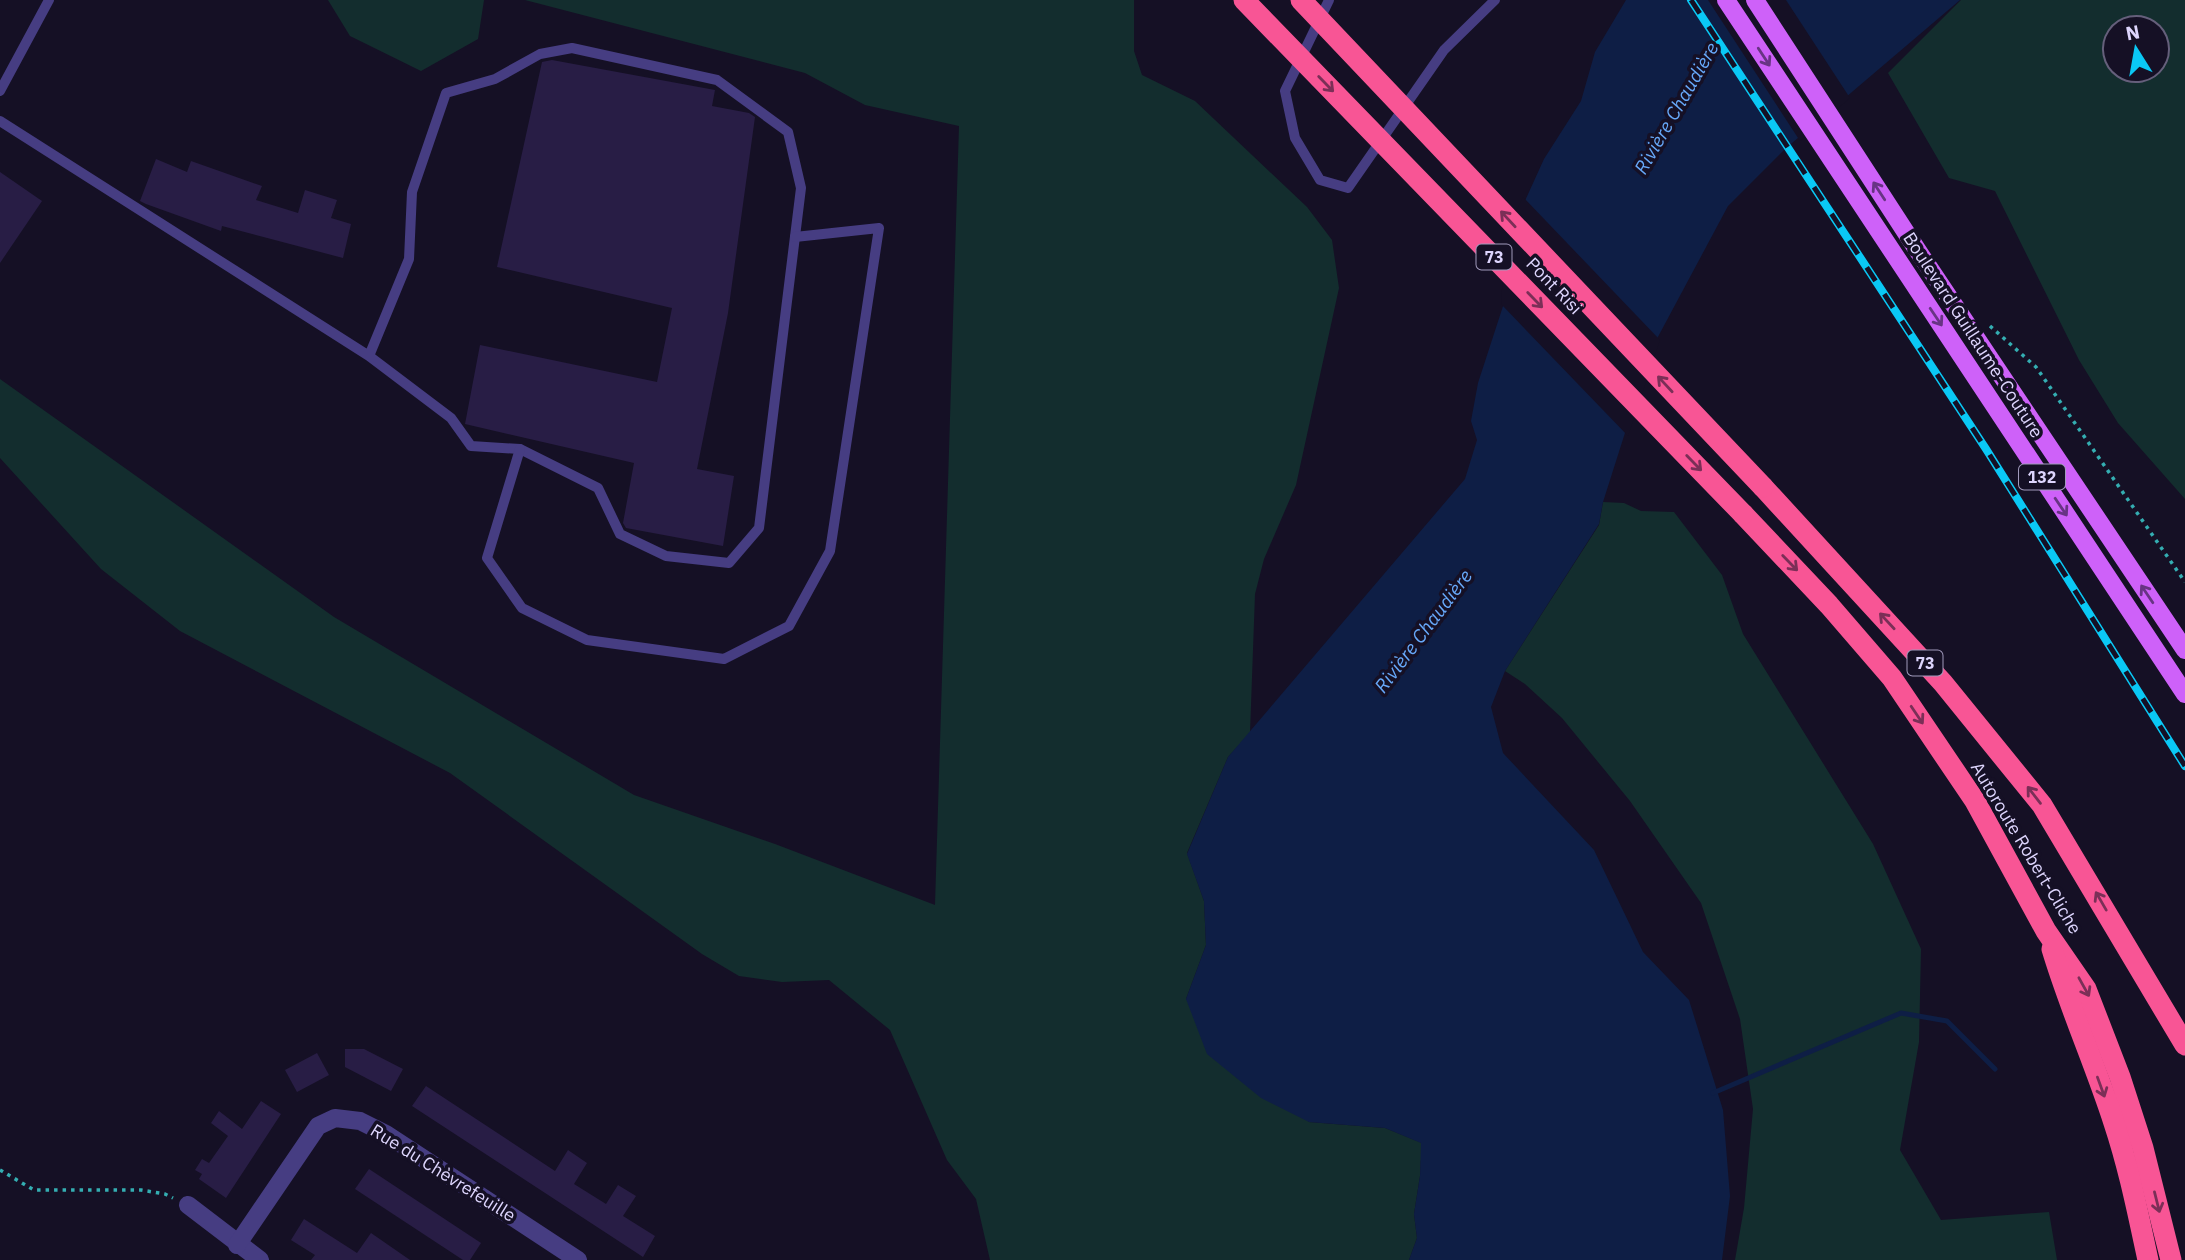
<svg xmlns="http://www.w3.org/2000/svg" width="2185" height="1260" font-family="'IBM Plex Sans',sans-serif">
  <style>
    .green { fill: #132d2e; fill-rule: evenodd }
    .water { fill: #0e1e45 }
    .pier { fill: #151025 }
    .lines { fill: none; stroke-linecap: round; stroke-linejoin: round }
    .stream { stroke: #0e1e45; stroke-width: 5 }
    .building { fill: #281d45 }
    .path { stroke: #34aeb2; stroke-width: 3.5; stroke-dasharray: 3.5 5; stroke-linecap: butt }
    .service { stroke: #463d82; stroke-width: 10 }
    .minor { stroke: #463d82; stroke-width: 18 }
    .primary { stroke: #ce61f9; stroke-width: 18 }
    .motorway { stroke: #f85595; stroke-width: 21 }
    .rail-casing { stroke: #0ac8f5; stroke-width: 8 }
    .rail { stroke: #151025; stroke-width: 5; stroke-dasharray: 16; stroke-linecap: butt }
    .motorway-bridge { stroke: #f85595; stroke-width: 21 }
    .oneway { stroke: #683484 }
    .oneway2 { stroke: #7b2f57 }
    .labels { text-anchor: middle; stroke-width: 7; stroke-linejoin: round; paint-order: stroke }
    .shield { fill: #151025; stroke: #a19abc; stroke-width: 2 }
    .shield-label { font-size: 16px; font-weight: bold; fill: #ddd5fd }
    .street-label { font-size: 18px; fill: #ddd5fd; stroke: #151025 }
    .water-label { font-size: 19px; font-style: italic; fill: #67a8f9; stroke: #151025 }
  </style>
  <rect width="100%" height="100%" fill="#151025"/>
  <g class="green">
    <path d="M328,0H484L478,39L421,71L350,36Z"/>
    <path d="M525,0H1134V51L1142,75L1195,101L1307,207L1332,240L1339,288L1296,485L1264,559L1255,594L1250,733L1228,757L1187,853L1204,901L1206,945L1186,999L1309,1122L1385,1128L1422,1143L1420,1176L1414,1214L1417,1238L1409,1260H990L976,1199L947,1160L890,1030L829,980L782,982L739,976L702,954L450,773L180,631L101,569L0,458V379L334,617L634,795L775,844L935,905L959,126L865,105L805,73Z"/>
    <path d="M1961,0H2185V499L2118,423L2079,360L1995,191L1949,178L1888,73ZM2115,28H2157V70H2115Z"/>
    <path d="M1603,502L1624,503L1641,511L1674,512L1722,575L1743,634L1873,844L1921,949L1919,1042L1900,1150L1941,1220L2049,1212L2057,1260H1735L1744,1208L1753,1109L1740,1019L1701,903L1630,801L1562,718L1525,684L1505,671L1599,525Z"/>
  </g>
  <path class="water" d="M1960,0L1785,149L1728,206L1652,348L1603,502L1599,524L1505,671L1491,707L1503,753L1594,850L1643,952L1689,1000L1723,1110L1730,1196L1722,1260H1409L1417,1238L1414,1214L1420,1176L1421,1143L1385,1128L1309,1122L1261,1098L1207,1054L1186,999L1206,945L1204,901L1187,854L1228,757L1465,479L1477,440L1471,421L1478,383L1505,300L1519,214L1544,159L1581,101L1595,52L1626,0Z"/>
  <g class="pier">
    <path d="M1708,0H1786L1850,98L1800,141Z"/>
    <path d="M1523,197L1660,340L1628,436L1501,304L1504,258L1515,213Z"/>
  </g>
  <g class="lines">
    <path class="stream" d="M1713,1093L1901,1013L1947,1021L1995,1069"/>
  </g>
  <g class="building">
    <path d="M552,60L715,90L712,106L749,113L755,117L728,313L697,469L734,476L723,546L626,528L623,523L634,463L465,424L480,345L657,382L672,308L497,267L542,62Z"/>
    <path d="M156,159L187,172L191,161L262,186L256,200L298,213L305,190L337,200L331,218L351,224L343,258L222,226L221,231L146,204L140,201Z"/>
    <path d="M0,172L42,201L0,263Z"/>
    <path d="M345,1049H364L403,1069L391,1091L345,1067Z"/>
    <path d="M317,1053L329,1075L297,1092L285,1070Z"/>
    <path d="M426,1086L555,1171L568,1150L587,1163L574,1184L606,1204L618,1185L636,1196L623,1216L655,1236L643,1257L412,1106Z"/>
    <path d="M261,1101L281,1114L226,1198L199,1179L202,1174L195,1170L202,1159L209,1163L228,1136L211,1123L219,1111L242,1129Z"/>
    <path d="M369,1169L481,1243L470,1260H463L355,1189Z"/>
    <path d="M304,1219L357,1253L371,1233L410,1260H311L315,1255L291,1240Z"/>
  </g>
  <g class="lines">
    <g class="path">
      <path d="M1990,326L2036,367L2185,582"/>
      <path d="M0,1170L34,1190H141L165,1194L173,1198"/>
    </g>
    <g class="service">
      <path d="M1329,0L1285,91L1295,138L1320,180L1348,188L1444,50L1495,0"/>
      <path d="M0,91L49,0"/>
      <path d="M0,121L369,356L451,418L471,446L520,449L598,488L620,534L666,556L729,563L759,528L801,188L788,132L717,80L572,48L540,54L495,79L446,93L412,192L409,259L369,356"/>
      <path d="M520,449L487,558L522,608L587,640L724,659L789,626L830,551L879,228L795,237"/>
    </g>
    <g class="minor">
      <path d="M188,1205L260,1260"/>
      <path d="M237,1245L318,1126L335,1118L360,1121L386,1134L578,1260"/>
    </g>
    <g class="primary">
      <path d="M1726,0L2185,694"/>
      <path d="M1755,0L1916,248L2185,650"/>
    </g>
    <g class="motorway">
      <path d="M1763,487L1943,683L2042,805L2185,1045"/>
      <path d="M1743,514L1829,605L1892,678L1975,801L2046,931L2086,989L2120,1077L2143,1148L2171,1260"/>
      <path d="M2052,949C2070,1009 2095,1064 2114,1123C2129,1168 2138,1214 2148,1260"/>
    </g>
    <defs>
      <path id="rail" d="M1691,0L1986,449L2185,766"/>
    </defs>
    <use href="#rail" class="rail-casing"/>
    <use href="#rail" class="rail"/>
    <g class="motorway-bridge">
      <path d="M1244,0L1743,514"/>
      <path d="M1301,0L1763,487"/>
    </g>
  </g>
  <defs><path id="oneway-shaft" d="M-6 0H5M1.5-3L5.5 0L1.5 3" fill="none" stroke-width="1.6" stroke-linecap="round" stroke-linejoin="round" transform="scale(1.75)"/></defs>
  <g class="oneway">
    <use href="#oneway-shaft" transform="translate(1764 57) rotate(57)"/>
    <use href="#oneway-shaft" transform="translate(1879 191) rotate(-123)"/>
    <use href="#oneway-shaft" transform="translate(1936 317) rotate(56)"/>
    <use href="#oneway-shaft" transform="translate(2061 507) rotate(56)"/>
    <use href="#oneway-shaft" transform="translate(2147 594) rotate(-124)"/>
  </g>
  <g class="oneway2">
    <use href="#oneway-shaft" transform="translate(1326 84) rotate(46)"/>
    <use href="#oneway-shaft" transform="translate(1508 219) rotate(-133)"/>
    <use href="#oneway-shaft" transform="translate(1535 300) rotate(46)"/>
    <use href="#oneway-shaft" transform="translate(1665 384) rotate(-133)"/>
    <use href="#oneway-shaft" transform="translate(1694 463) rotate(46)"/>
    <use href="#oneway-shaft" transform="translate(1790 563) rotate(46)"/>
    <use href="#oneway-shaft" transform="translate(1887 621) rotate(-133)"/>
    <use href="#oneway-shaft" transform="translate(1917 715) rotate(56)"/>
    <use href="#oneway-shaft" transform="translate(2034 795) rotate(-128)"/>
    <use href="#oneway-shaft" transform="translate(2101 901) rotate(-120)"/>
    <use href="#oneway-shaft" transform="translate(2084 987) rotate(61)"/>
    <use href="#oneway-shaft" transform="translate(2101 1087) rotate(70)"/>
    <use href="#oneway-shaft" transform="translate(2157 1202) rotate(76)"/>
  </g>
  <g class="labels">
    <g class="shield">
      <rect x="1476.5" y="244.5" width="35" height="25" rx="5"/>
      <rect x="2019" y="464.5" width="46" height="25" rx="5"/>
      <rect x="1907.5" y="650.5" width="35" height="25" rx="5"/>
    </g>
    <g class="shield-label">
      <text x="1494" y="263">73</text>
      <text x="2042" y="483">132</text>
      <text x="1925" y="669">73</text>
    </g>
    <g class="street-label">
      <text transform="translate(1554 286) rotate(46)" y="6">Pont Risi</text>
      <text transform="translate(1973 335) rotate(57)" y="6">Boulevard Guillaume-Couture</text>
      <text transform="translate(2026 848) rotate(59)" y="6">Autoroute Robert-Cliche</text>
      <text transform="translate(443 1173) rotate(32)" y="6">Rue du Chèvrefeuille</text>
    </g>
    <g class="water-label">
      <text transform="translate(1676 108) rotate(-60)" y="7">Rivière Chaudière</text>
      <text transform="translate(1423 631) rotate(-53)" y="7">Rivière Chaudière</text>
    </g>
  </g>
  <g transform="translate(2136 49) rotate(349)"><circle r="33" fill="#151025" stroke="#655f7b" stroke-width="2"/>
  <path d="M0-5L12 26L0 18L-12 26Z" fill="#0ac8f5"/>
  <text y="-10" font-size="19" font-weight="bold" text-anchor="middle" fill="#ddd5fd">N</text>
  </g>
</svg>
